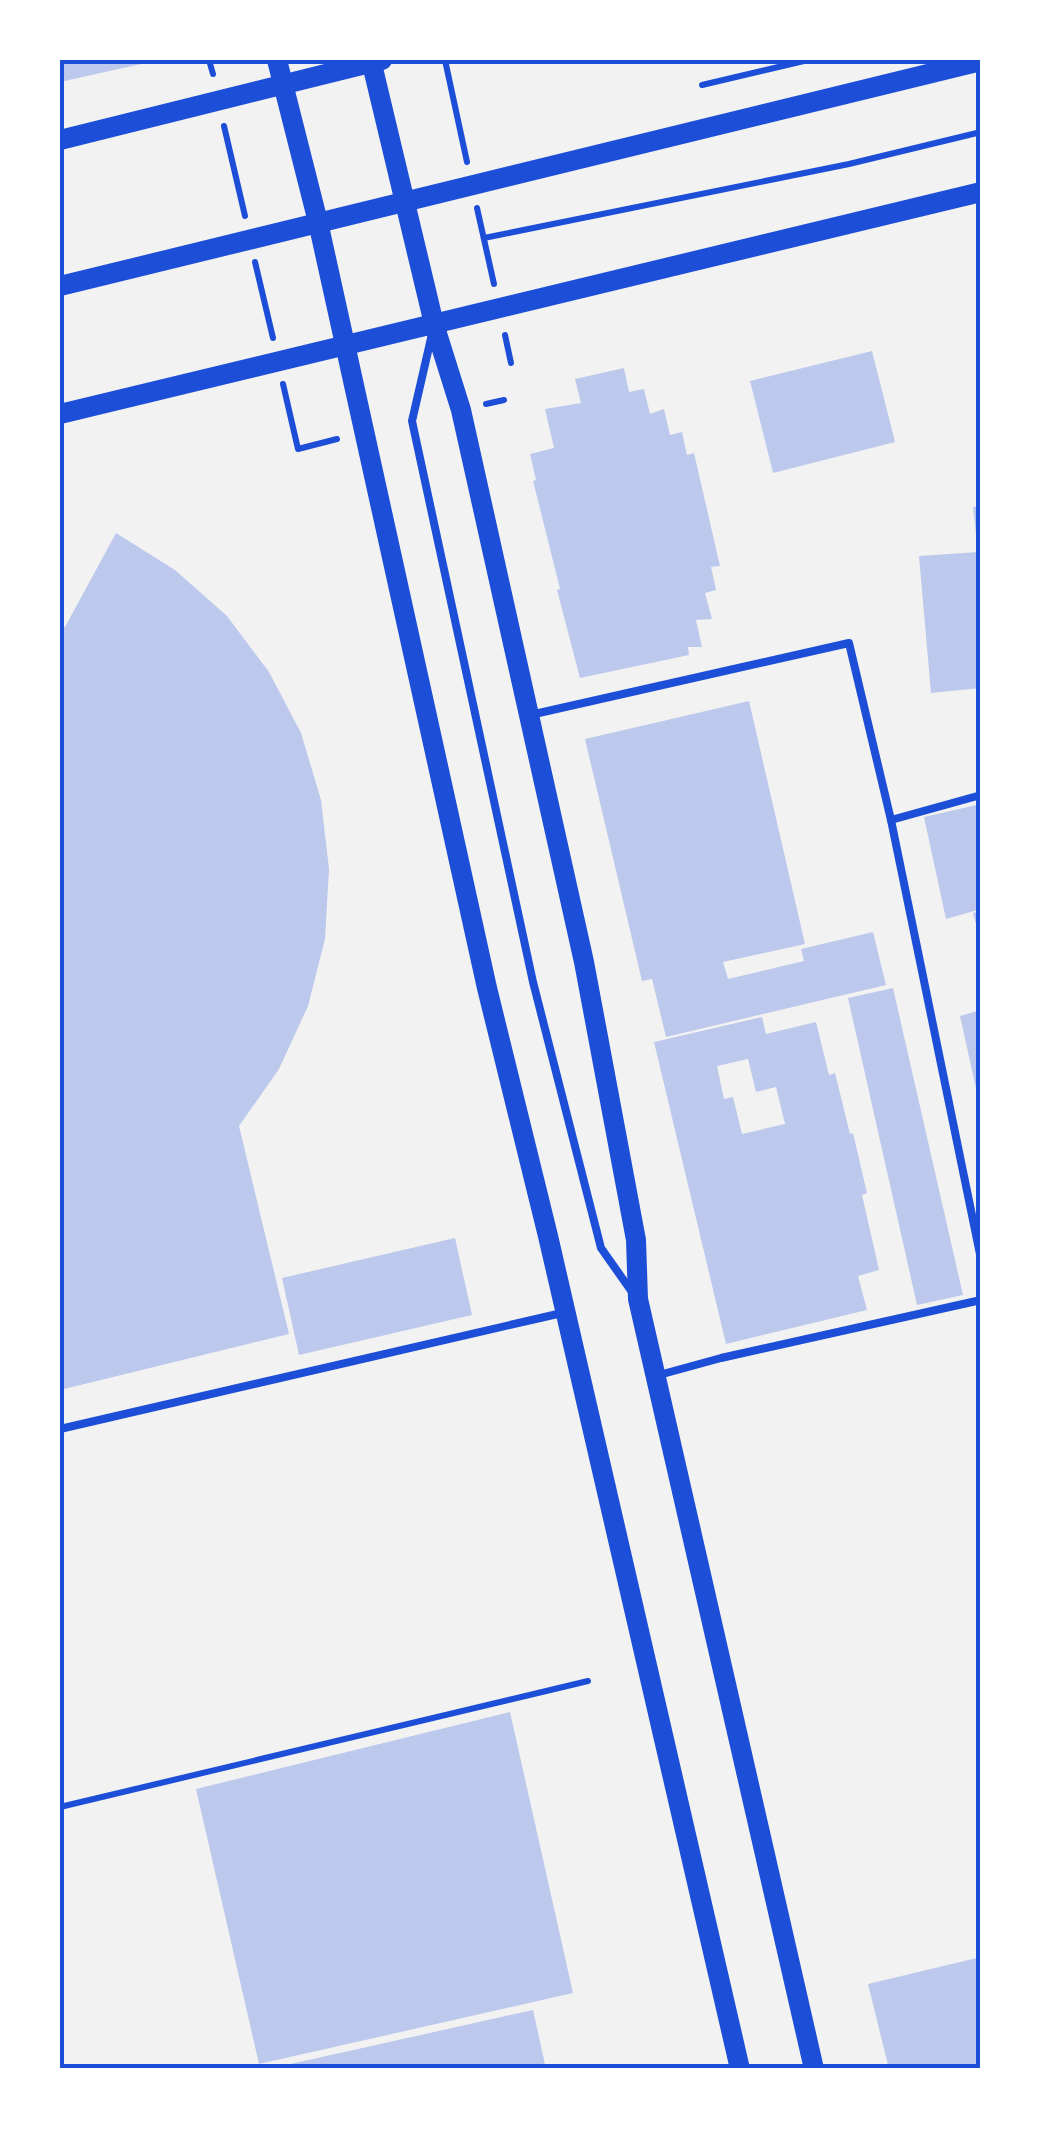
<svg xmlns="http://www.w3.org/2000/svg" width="1041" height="2129" font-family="'Asap Condensed',sans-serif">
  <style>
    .building { fill: #bdc9ec; fill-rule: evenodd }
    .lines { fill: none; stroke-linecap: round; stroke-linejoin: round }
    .path { stroke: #1d4ed8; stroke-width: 6 }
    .service { stroke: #1d4ed8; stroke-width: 8 }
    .secondary { stroke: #1d4ed8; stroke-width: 20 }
    .neatline { fill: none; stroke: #1d4ed8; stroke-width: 4 }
  </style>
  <rect width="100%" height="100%" fill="#f2f2f2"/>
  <g class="building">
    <path d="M60,60H150V62L60,82Z"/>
    <path d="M872,351L895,442L773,473L750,381Z"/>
    <path d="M624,368L629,392L644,389L650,414L664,409L670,435L682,432L687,455L694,453L720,566L711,567L716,590L705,593L712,619L696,620L702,647H688L689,655L580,678L557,590L560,589L533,481L536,480L530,454L554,448L545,409L581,403L575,379Z"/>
    <path d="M981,506V688L931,693L919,556L978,552L973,507Z"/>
    <path d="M116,533L175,570L227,616L269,672L301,733L321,800L329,869L325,939L308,1006L279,1069L239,1126L289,1334L60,1390V624L65,627Z"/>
    <path d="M749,701L805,944L723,962L728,979L804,961L801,949L873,932L886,985L666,1037L652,979L642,981L585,739Z"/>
    <path d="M981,804V909L946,919L924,817Z"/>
    <path d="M981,911V938L980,939L973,913Z"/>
    <path d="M893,988L963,1295L917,1305L848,998Z"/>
    <path d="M981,1010V1102H979L960,1016Z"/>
    <path d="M762,1017L766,1034L816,1022L829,1075L835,1073L850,1134L853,1133L867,1193L862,1195L879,1270L858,1276L867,1310L726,1344L654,1042ZM748,1059L756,1092L776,1087L785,1124L742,1134L733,1097L724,1099L717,1066Z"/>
    <path d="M455,1238L472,1315L299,1355L282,1278Z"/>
    <path d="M510,1712L573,1993L259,2064L196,1789Z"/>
    <path d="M981,1957V2069H889L868,1984Z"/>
    <path d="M533,2010L546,2069H277V2067Z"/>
  </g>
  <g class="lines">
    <g class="path">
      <path d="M209,60L213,74"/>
      <path d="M445,60L467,162"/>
      <path d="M702,85L808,60"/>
      <path d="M224,126L245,216"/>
      <path d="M477,208L494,284"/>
      <path d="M484,238L849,164L981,132"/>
      <path d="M255,262L273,338"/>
      <path d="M505,335L511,363"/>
      <path d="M283,384L298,449L337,439"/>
      <path d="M486,404L504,400"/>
      <path d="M60,1807L588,1681"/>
    </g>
    <g class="service">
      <path d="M432,334L412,421L533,982L601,1248L632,1292"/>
      <path d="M530,715L849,643L891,820L981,1259"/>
      <path d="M891,820L981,795"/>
      <path d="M659,1375L721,1358L981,1300"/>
      <path d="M60,1429L562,1313"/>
    </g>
    <g class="secondary">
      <path d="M277,60L318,222L487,988L548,1236L740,2069"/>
      <path d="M371,60L434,324L461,410L584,962L636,1240L638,1299L814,2069"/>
      <path d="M60,140L382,60"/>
      <path d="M60,286L981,61"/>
      <path d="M60,414L981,192"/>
    </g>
  </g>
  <rect width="1041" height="2129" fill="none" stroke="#ffffff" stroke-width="125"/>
  <rect x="62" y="62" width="916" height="2004" class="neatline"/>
</svg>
